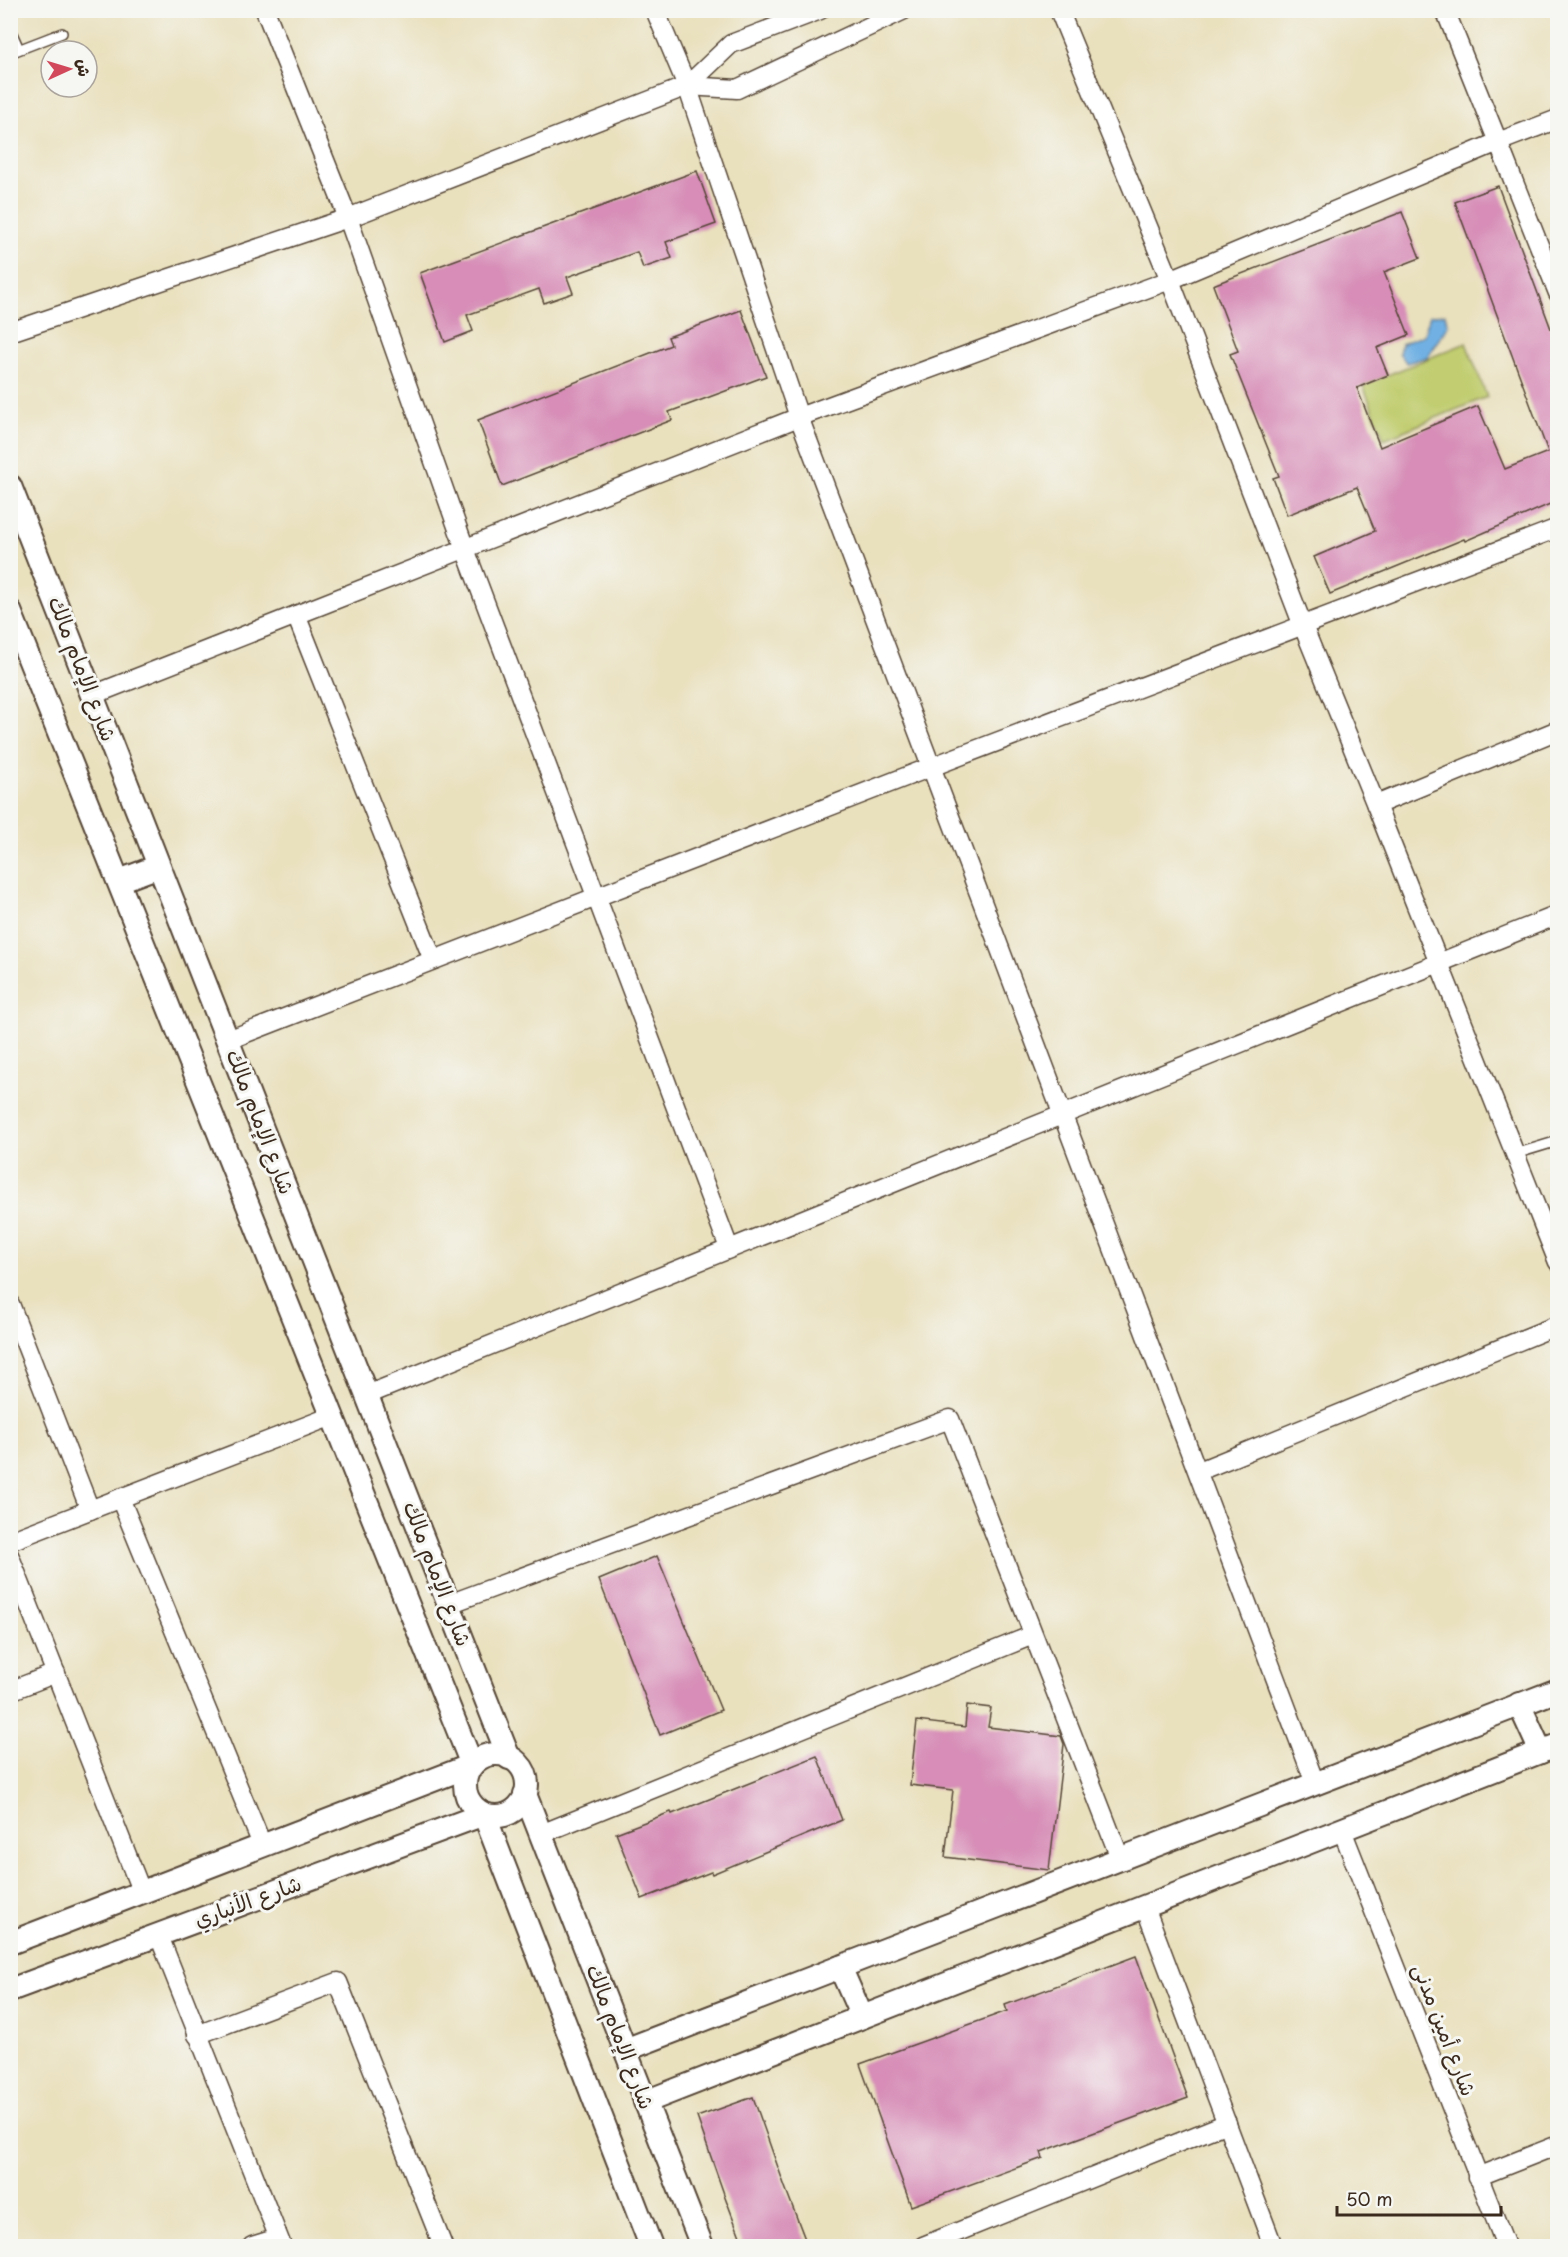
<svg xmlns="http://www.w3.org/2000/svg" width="1568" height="2257" font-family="'Playpen Sans','Playpen Sans Arabic',sans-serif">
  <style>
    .green { fill: #c1cd6f; stroke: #7e7c46; stroke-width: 1.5 }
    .water { fill: #6fb0e3; stroke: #556d80; stroke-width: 1.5 }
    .building { fill: #d78db7 }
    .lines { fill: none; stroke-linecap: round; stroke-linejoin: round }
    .service-casing { stroke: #554536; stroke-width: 12 }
    .minor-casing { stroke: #554536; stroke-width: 21 }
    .tertiary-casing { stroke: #554536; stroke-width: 26 }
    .service { stroke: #fff; stroke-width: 9 }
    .minor { stroke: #fff; stroke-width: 18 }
    .tertiary { stroke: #fff; stroke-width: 22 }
    .labels { text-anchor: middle; stroke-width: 6; stroke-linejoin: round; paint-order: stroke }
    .street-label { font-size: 21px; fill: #3b2a1e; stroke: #f6f6f2 }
  </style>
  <rect width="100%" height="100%" fill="#f6f6f2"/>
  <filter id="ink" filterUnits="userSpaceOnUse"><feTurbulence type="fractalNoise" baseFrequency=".0167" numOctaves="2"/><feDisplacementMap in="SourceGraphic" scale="12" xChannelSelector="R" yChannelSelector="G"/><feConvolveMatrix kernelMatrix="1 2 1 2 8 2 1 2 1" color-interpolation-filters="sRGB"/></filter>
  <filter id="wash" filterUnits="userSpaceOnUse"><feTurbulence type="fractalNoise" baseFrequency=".008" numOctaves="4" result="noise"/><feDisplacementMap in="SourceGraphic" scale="24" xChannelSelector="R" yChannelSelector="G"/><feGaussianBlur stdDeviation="1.35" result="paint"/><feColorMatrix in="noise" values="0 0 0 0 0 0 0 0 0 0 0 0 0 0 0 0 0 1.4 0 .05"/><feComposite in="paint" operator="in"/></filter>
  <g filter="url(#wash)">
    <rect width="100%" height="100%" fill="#e9e0bd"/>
    <path class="green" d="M1466,343L1487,397L1384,439L1363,385Z"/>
    <path class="water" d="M1445,314L1448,326L1427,357L1407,363L1399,354L1401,344L1424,335L1430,315Z"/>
    <g id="blocks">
      <g class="building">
        <path d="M697,171L716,224L666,242L672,258L643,268L637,252L567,277L573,293L544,303L539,289L467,315L473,331L445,342L420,273Z"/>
        <path d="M1498,186L1557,345V501L1465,541L1464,539L1330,594L1314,557L1375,531L1357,487L1287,515L1273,478L1279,476L1230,354L1238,351L1213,285L1402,212L1420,258L1384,272L1409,335L1377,348L1388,375L1357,388L1380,447L1478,406L1505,469L1548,452L1455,202Z"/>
        <path d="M741,310L766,376L669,412L672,420L502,486L478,420L671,345L668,337Z"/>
        <path d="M657,1556L721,1710L660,1735L599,1580Z"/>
        <path d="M967,1705L991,1708L988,1727L1061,1736L1064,1744L1049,1870L945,1857L953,1790L910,1785L917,1721L965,1727Z"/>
        <path d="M817,1756L842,1820L712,1874L711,1872L642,1899L616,1833L671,1812L672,1814Z"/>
        <path d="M1136,1956L1188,2098L1041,2152L1043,2158L911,2206L860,2064L1007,2011L1005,2005Z"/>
        <path d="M753,2097L785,2187L808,2247H744L724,2194L697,2117Z"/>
      </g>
    </g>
  </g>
  <g filter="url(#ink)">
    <use href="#blocks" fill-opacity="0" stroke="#554536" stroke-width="1.5"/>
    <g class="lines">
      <defs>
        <g id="service">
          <path d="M10,29L19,49"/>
          <path d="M10,53L62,33"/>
          <path d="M1515,1154L1558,1141"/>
        </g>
        <g id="minor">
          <path d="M265,10L348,218L465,549L729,1248"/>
          <path d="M655,10L687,86L799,417L1315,1783"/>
          <path d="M1445,10L1498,142L1558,119"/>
          <path d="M687,86L737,89L904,10"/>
          <path d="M10,332L348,218L687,86L731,44L820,10"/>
          <path d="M296,615L433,960"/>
          <path d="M93,695L799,417L1170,280L1059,10"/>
          <path d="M1558,730L1376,805L1558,1262"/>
          <path d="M1376,805L1303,626L1170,280L1498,142L1558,293"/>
          <path d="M228,1040L931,767L1558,528"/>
          <path d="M10,1304L90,1510"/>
          <path d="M367,1395L1558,915"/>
          <path d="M1199,1471L1558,1325"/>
          <path d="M120,1498L263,1847"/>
          <path d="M10,1541L332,1416"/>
          <path d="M10,1557L142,1893"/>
          <path d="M449,1604L950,1419L1120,1858"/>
          <path d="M10,1691L56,1673"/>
          <path d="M1342,1830L1506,2246"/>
          <path d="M541,1834L1033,1635"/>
          <path d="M1145,1907L1273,2246"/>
          <path d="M159,1936L282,2246"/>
          <path d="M197,2035L338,1982L443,2246"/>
          <path d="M1477,2177L1558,2145"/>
          <path d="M252,2246L278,2238"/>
          <path d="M923,2246L1227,2123"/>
        </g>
        <g id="tertiary">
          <path d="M10,486L509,1758"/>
          <path d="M10,611L472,1765L10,1943"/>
          <path d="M119,881L159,866"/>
          <path d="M1519,1704L1541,1752"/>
          <circle cx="496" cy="1785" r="31"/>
          <path d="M525,1794L702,2246"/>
          <path d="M840,1967L862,2017"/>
          <path d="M10,1990L484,1814L651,2246"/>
          <path d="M625,2050L1558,1690"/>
          <path d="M645,2102L1558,1745"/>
        </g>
      </defs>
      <use href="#service" class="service-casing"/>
      <use href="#minor" class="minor-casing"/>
      <use href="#tertiary" class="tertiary-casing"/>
      <use href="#service" class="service"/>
      <use href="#minor" class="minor"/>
      <use href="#tertiary" class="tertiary"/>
    </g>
  </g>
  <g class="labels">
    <g class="street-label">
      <text transform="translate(82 669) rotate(69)" y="7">شارع الإمام مالك</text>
      <text transform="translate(260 1122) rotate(69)" y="7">شارع الإمام مالك</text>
      <text transform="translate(437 1574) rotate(69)" y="7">شارع الإمام مالك</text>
      <text transform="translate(248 1902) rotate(-20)" y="7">شارع الأنباري</text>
      <text transform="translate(1444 2030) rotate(69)" y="7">شارع أمين مدنى</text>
      <text transform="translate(620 2037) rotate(69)" y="7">شارع الإمام مالك</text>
    </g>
  </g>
  <rect width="1568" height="2257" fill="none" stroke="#f6f6f2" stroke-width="36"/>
  <g transform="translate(69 69) rotate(86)"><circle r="28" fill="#f6f6f2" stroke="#aba49d" stroke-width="1.5"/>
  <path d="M0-4.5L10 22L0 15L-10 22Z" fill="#d1495b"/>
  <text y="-9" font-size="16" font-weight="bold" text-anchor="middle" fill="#3b2a1e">ش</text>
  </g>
  <path d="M1337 2206v9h164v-9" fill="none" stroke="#3b2a1e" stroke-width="3"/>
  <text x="1346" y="2206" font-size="18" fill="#3b2a1e" stroke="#f6f6f2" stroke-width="4.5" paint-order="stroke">50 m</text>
</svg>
